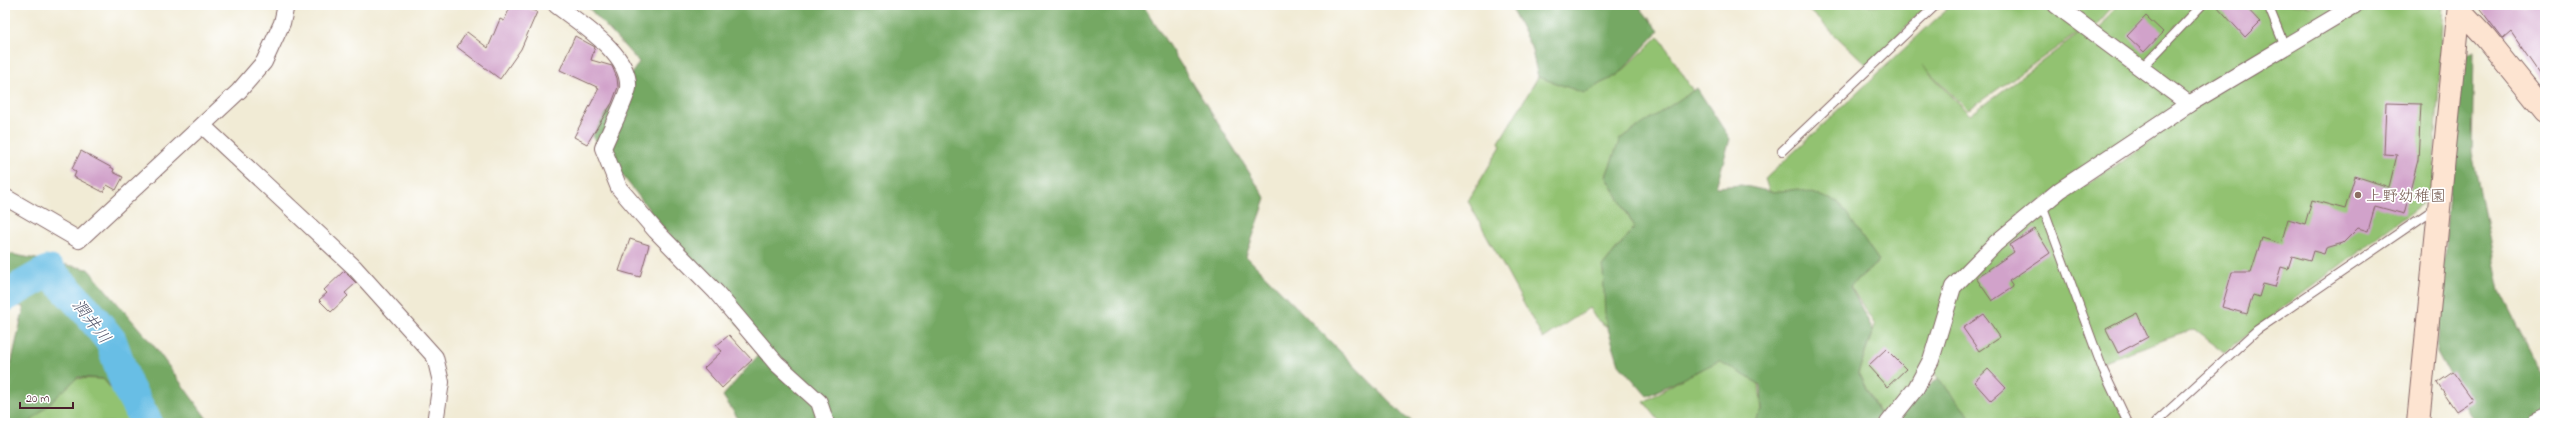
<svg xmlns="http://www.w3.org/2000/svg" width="2550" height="428" font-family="'Indie Flower','Klee One',sans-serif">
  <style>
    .green { fill: #92c271; stroke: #6e704e }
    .forest { fill: #75a863; stroke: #606447 }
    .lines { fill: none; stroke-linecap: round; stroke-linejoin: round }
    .river { stroke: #68bee5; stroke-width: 32 }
    .building { fill: #d1a2ca }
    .lane-casing { stroke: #846666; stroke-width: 10 }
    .street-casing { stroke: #846666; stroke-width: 18 }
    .secondary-casing { stroke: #846666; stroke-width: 24 }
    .lane { stroke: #fff; stroke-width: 8 }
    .street { stroke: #fff; stroke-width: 16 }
    .secondary { stroke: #fde4d1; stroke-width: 22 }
    .education-dot { fill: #8d6e63; stroke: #fff; stroke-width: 1.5 }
    .labels { text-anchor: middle; stroke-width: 3.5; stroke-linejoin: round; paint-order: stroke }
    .education-label { font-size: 16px; fill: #785e54; stroke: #fff; text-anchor: start }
    .water-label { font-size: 17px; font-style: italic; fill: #54576c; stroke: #fff }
  </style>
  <rect width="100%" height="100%" fill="#fff"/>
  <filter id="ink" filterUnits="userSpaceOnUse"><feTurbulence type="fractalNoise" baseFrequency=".025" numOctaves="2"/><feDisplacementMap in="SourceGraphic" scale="8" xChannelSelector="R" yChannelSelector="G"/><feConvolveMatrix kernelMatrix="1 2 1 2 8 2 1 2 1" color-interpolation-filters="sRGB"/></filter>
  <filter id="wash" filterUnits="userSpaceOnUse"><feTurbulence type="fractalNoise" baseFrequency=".012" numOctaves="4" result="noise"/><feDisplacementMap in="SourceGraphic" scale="16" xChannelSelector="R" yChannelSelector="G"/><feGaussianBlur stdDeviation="0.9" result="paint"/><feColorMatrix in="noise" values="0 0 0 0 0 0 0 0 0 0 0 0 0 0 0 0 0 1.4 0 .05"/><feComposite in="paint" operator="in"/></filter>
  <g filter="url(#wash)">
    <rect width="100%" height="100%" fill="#f1ebd5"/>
    <g class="green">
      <path d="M1803,5H1927L1868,66Z"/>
      <path d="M1951,5H2042L2082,30L1968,110L1922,65L1970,115L2088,27L2056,5H2114L2092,30L2180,98L2099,29L2117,5H2343L2189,104L2185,101L2026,212L1952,282L1930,360L1963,277L2044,210L2119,164L2241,73L2362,5H2444L2432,196L2225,352L2195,329L2101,362L2126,423H1975L1928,366L1883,420L1858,373L1875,325L1850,286L1879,261L1834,201L1793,190L1771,197L1765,179Z"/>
      <path d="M1659,36L1693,91L1620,140L1606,176L1635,227L1603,266L1607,327L1596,319L1589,308L1543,339L1468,201L1501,146L1499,142L1538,77L1589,90L1619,74Z"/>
      <path d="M1716,358L1759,384L1762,411L1753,423H1661L1644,402Z"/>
      <path d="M66,378L103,379L141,423H21Z"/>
    </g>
    <g class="forest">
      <path d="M586,5H1143L1266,199L1246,256L1405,417L1416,423H741L723,396L760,353L592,136L639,62Z"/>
      <path d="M1510,5H1638L1659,31L1619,74L1584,93L1538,77L1531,47Z"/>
      <path d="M2474,51L2472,152L2500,291L2545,381V423H2476L2437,352L2459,59Z"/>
      <path d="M1697,88L1730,139L1716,187L1741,185L1772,192L1799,189L1839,202L1879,261L1850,286L1873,330L1858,373L1884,423H1753L1762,411L1761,385L1719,361L1647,396L1619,364L1605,319L1603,266L1635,227L1606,176L1620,139Z"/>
      <path d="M5,253L88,269L154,346L210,423H141L127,403L103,379L78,377L29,423H5V391L24,307L5,303Z"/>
      <path d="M1938,378L1975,423H1889Z"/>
    </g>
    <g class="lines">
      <path class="river" d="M5,296L49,271L87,311L111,341L127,386L147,423"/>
    </g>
    <g id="blocks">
      <g class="building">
        <path d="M511,5H519L537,12L521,49L500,79L457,47L467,32L488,48L500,19L504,21Z"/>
        <path d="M2216,5H2244L2260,22L2245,37Z"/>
        <path d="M2477,5H2545V82L2511,32L2503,39Z"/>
        <path d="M2146,16L2163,32L2144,52L2127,36Z"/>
        <path d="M575,36L595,47L591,60L612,66L617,78L618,87L612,103L587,144L574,137L599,88L560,70Z"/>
        <path d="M2386,103L2421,104L2418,160L2404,214L2375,206L2368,231L2358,228L2343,243L2326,248L2324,254L2313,251L2310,261L2292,256L2288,269L2281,267L2275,287L2263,284L2259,297L2253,295L2247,314L2222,307L2232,272H2251L2262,238L2281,244L2288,219L2305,224L2312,200L2345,209L2355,176L2389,187L2397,155L2384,154Z"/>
        <path d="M81,151L114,169L113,172L123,177L116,190L107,185L103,192L74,177L76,172L72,169Z"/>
        <path d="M2035,229L2050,253L2009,281L2013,287L1992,301L1976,278L2014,252L2010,245Z"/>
        <path d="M630,239L649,245L640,277L619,271Z"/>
        <path d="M344,271L356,283L345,293L348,296L331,312L319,300L327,293L324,290Z"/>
        <path d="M2137,313L2148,337L2118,353L2106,329Z"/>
        <path d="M1984,314L2000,337L1979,351L1963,328Z"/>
        <path d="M729,335L752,360L722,388L704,368L722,351L716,346Z"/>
        <path d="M1886,349L1906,369L1887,387L1868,366Z"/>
        <path d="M1988,369L2006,388L1991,401L1974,382Z"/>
        <path d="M2453,372L2473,400L2456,411L2437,383Z"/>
      </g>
    </g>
  </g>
  <g filter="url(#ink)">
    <use href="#blocks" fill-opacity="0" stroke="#846666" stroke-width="1"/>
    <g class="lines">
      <defs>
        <g id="lane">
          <path d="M2268,5L2285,47"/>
          <path d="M2142,68L2202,5"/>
          <path d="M1782,151L1936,5"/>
          <path d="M2044,210L2103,370L2128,423"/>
          <path d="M2155,423L2257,330L2437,207"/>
        </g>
        <g id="street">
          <path d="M556,5C579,23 631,54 628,88C627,97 608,135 603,148L619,188L656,231L716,292L776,363L819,402L826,423"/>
          <path d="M2056,5L2189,104"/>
          <path d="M203,126L354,267L435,357L441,382L435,423"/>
          <path d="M5,197L79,240L239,91L264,62L282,23L286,5"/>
          <path d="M1888,423L1916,388L1931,360L1953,287L1996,243L2060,190L2189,104L2355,5"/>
          <path d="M2535,423L2545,418"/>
        </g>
        <g id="secondary">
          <path d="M2459,9L2486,38L2545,111"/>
          <path d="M2418,423L2459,5"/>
        </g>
      </defs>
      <use href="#lane" class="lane-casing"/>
      <use href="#street" class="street-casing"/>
      <use href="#secondary" class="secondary-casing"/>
      <use href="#lane" class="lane"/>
      <use href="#street" class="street"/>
      <use href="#secondary" class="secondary"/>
    </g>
  </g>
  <circle class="education-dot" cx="2358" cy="195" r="4"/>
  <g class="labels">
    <g class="education-label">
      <text x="2366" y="201">上野幼稚園</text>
    </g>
    <g class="water-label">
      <text transform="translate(92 321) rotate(52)" y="6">潤井川</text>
    </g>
  </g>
  <rect width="2550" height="428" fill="none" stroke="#fff" stroke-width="20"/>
  <path d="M20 402v6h53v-6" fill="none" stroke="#4a1f2b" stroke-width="2"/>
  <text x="26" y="402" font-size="12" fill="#4a1f2b" stroke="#ffffff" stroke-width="3" paint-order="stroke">20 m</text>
</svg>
